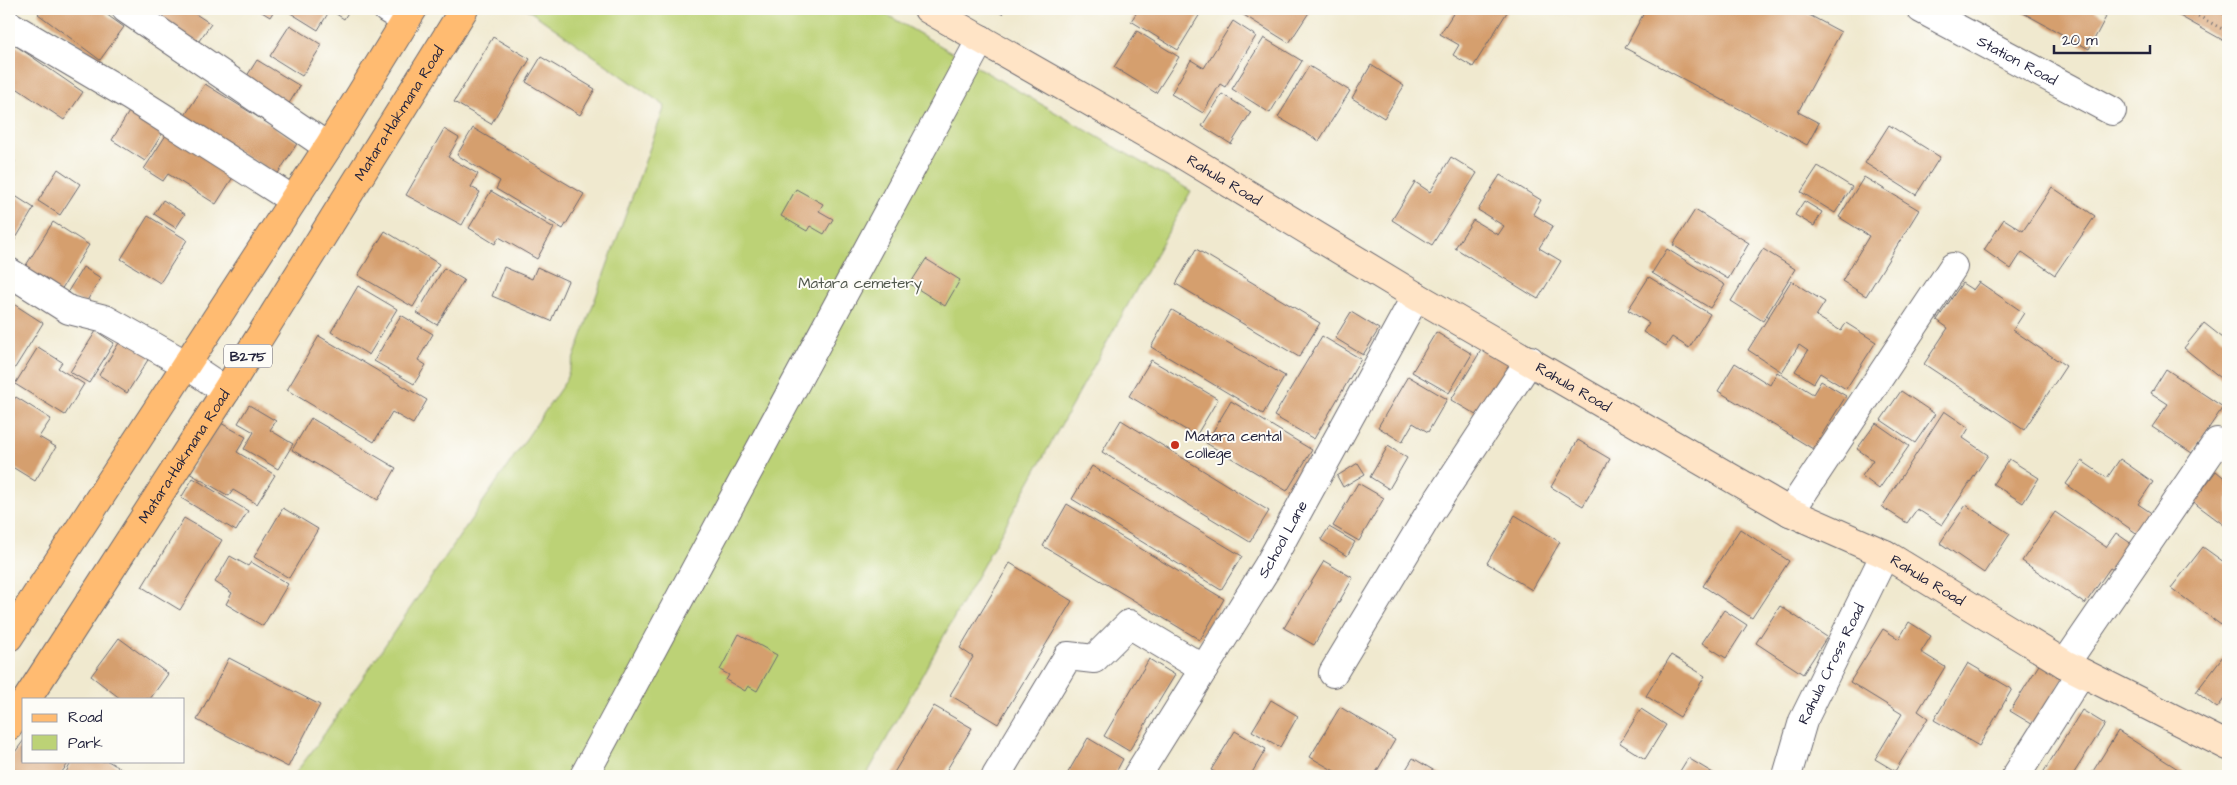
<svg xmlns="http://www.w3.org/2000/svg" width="2237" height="785" font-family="'Architects Daughter',sans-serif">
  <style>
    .green { fill: #bcd276; stroke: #6f7a58 }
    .building { fill: #d59f6e }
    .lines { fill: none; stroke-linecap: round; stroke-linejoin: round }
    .minor-casing { stroke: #6a686f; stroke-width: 30 }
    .secondary-casing { stroke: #6a686f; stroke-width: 30 }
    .primary-casing { stroke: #6a686f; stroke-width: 30 }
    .path { stroke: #6a686f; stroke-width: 3; stroke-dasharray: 1 4; stroke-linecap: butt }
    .minor { stroke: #fff; stroke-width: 28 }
    .secondary { stroke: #ffe4c6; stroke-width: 28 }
    .primary { stroke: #ffbb71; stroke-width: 28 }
    .poi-dot { fill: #c8321e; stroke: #fdfcf7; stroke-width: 2 }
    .labels { text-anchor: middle; stroke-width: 4; stroke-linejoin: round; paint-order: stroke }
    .shield { fill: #fdfcf7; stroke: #646373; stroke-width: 1 }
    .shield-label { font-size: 14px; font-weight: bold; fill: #22223b }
    .street-label { font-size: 15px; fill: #22223b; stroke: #fdfcf7 }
    .park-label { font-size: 15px; fill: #50574d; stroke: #fdfcf7 }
    .poi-label { font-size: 15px; fill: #22223b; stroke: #fdfcf7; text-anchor: start }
  </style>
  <rect width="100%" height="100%" fill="#fdfcf7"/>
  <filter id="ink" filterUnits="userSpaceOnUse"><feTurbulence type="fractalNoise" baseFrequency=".02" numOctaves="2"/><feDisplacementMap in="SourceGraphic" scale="10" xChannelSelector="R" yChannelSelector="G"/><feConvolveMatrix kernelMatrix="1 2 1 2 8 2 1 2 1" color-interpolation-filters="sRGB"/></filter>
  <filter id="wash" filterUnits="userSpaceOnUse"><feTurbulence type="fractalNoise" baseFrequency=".0096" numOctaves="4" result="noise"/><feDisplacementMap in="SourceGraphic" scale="20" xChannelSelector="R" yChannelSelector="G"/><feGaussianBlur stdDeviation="1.12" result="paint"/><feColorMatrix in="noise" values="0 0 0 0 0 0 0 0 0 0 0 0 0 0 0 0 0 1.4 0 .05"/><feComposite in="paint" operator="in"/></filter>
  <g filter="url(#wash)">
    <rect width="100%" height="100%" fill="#f0e9cf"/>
    <path class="green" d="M527,9H877L1191,191L866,776H293L316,746L565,382L665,106Z"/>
    <g id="blocks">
      <g class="building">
        <path d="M42,9H99L124,27L100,60L38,14Z"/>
        <path d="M142,9H188L211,24L196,45Z"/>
        <path d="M257,9H275L270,17Z"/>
        <path d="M284,9H350L344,19L330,10L318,30Z"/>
        <path d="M993,9H1005L1002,14Z"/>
        <path d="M1139,9H1203L1178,50L1131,21Z"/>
        <path d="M1234,9H1306L1310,11L1289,43Z"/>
        <path d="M1456,9H1509L1473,67L1453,55L1459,45L1440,34Z"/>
        <path d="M1646,9H1798L1841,32L1798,112L1819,123L1807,145L1625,48Z"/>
        <path d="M2016,9H2091L2106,17L2089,49Z"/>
        <path d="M2167,9H2214L2228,17V43Z"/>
        <path d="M1233,21L1256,36L1225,87L1220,84L1203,113L1171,94L1191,60L1204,68Z"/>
        <path d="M290,25L322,45L302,76L270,56Z"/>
        <path d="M1137,31L1179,57L1156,93L1114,67Z"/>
        <path d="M493,37L530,59L491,124L454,102Z"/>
        <path d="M1264,38L1302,61L1270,113L1232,89Z"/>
        <path d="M9,41L83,92L64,120L9,83Z"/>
        <path d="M541,57L595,89L580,115L526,82Z"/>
        <path d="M257,60L300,86L288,105L245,79Z"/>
        <path d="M1371,65L1404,86L1384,118L1352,98Z"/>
        <path d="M1309,66L1350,91L1319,141L1278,117Z"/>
        <path d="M205,84L298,142L277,175L184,117Z"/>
        <path d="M1222,94L1251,112L1231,144L1202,126Z"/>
        <path d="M130,110L164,131L145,161L112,140Z"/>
        <path d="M1889,125L1940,157L1916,195L1865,163Z"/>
        <path d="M473,128L584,194L563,229L496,189L500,181L457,155Z"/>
        <path d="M170,129L237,171L216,204L168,174L163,181L144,169Z"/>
        <path d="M444,129L459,138L448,157L478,174L471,187L480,192L462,225L406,195Z"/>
        <path d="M9,157L15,161L9,172Z"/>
        <path d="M1451,157L1477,173L1432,245L1392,220L1415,182L1430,192Z"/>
        <path d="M1818,166L1852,187L1835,213L1801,192Z"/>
        <path d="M58,169L80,184L60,215L38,201Z"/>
        <path d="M1500,175L1541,200L1533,214L1553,226L1539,248L1561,261L1538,299L1455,248L1473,220L1498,235L1504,226L1478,210Z"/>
        <path d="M1864,177L1919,210L1866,296L1842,281L1869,236L1839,217Z"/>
        <path d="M2052,187L2095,216L2055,275L2022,252L2011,269L1984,250L2004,219L2023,231Z"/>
        <path d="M796,189L823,204L819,211L833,219L824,234L810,226L807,231L781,216Z"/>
        <path d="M491,191L554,228L537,259L499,237L495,244L469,228Z"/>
        <path d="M9,192L34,208L9,250Z"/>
        <path d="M163,200L185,214L176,228L154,214Z"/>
        <path d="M1804,201L1822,212L1814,226L1795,215Z"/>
        <path d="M1695,210L1749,243L1728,279L1673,245Z"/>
        <path d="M148,216L187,240L160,283L121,259Z"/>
        <path d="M53,222L89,245L56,298L20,275Z"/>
        <path d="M385,231L439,264L413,307L358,275Z"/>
        <path d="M1196,249L1320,323L1299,357L1176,284Z"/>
        <path d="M1667,249L1725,285L1710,308L1652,273Z"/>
        <path d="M1763,249L1795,269L1763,321L1731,301Z"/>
        <path d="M926,259L960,280L945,306L910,284Z"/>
        <path d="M83,267L101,278L85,304L67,293Z"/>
        <path d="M504,267L532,279L537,267L568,281L551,321L492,296Z"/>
        <path d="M444,268L464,280L437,325L417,313Z"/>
        <path d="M1649,277L1710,314L1689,348L1672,337L1666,346L1643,332L1649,323L1628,310Z"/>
        <path d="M1791,281L1825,302L1816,316L1841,331L1846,323L1876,342L1846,389L1820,373L1814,383L1795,371L1808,351L1799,345L1782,372L1748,350Z"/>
        <path d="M1979,282L2024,313L2013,330L2066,366L2024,430L1924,364L1948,328L1937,320L1962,283L1973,290Z"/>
        <path d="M358,286L397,309L369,355L331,332Z"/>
        <path d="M9,301L43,323L13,371L9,369Z"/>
        <path d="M1172,310L1285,376L1263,414L1151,347Z"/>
        <path d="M1351,312L1379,329L1363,355L1335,338Z"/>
        <path d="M401,315L433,334L418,360L426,365L414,384L374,361Z"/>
        <path d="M2204,323L2228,342V379L2226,382L2184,348Z"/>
        <path d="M96,331L114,343L89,383L70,372Z"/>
        <path d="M1436,332L1472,354L1449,393L1412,372Z"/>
        <path d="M319,336L427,400L413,424L392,412L374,442L287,390Z"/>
        <path d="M1322,336L1361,359L1314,439L1274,416Z"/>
        <path d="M122,338L151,355L127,393L99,375Z"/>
        <path d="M1486,342L1520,363L1487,421L1451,400Z"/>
        <path d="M38,347L62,362L58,368L84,384L65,415L15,384Z"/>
        <path d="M1151,360L1218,399L1196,436L1129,396Z"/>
        <path d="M1735,363L1770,385L1777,372L1813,394L1821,381L1846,396L1813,449L1718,391Z"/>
        <path d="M2166,369L2223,407L2192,453L2152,427L2168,404L2151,393Z"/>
        <path d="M1408,376L1447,399L1428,432L1413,423L1402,442L1378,427Z"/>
        <path d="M1901,391L1935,414L1915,443L1881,420Z"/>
        <path d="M16,397L51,419L39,437L56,447L35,481L9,465V406Z"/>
        <path d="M1231,401L1312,450L1287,491L1206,443Z"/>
        <path d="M249,405L276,421L270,430L293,444L278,469L244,449L254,432L238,423Z"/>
        <path d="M1944,411L1969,428L1963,438L1988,455L1942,525L1917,509L1907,523L1882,507Z"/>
        <path d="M311,418L396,468L378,500L292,450Z"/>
        <path d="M1121,420L1269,511L1250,542L1102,452Z"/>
        <path d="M219,422L246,437L237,452L275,475L257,504L233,490L229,496L189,473Z"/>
        <path d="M1876,423L1909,446L1879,489L1862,476L1873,460L1857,449Z"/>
        <path d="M1578,440L1610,459L1583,506L1551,487Z"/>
        <path d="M1388,446L1407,458L1389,489L1370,477Z"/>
        <path d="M2009,459L2039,478L2023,503L1993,484Z"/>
        <path d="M2120,459L2153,482L2138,504L2153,514L2139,535L2066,484L2082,461L2107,478Z"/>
        <path d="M1358,463L1365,474L1343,487L1337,476Z"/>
        <path d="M1092,466L1242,556L1221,590L1072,499Z"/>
        <path d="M2216,471L2228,481V528L2193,502Z"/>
        <path d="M193,478L248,511L236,531L181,498Z"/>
        <path d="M1358,483L1384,498L1359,541L1333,526Z"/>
        <path d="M1067,504L1224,599L1200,640L1043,546Z"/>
        <path d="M1966,505L2010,534L1984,573L1940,543Z"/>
        <path d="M283,508L318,529L289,578L254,557Z"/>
        <path d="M2055,512L2106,547L2116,533L2136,547L2119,573L2110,568L2085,604L2022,561Z"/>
        <path d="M1515,515L1560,542L1532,590L1487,563Z"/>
        <path d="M184,518L222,540L180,610L142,587Z"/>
        <path d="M1329,527L1355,542L1347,556L1321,540Z"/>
        <path d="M1740,529L1789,561L1752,618L1703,586Z"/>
        <path d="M2203,547L2228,565V616L2221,625L2171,588Z"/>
        <path d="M230,556L248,566L251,562L288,584L263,626L226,604L232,593L215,582Z"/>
        <path d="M1324,561L1353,578L1314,645L1284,628Z"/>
        <path d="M1010,563L1072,601L998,724L950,695L973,657L960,648Z"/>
        <path d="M1780,606L1827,637L1803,674L1756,643Z"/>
        <path d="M1724,610L1747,625L1726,658L1702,643Z"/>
        <path d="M1909,622L1931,636L1921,652L1945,667L1918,711L1928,718L1895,771L1875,759L1902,714L1850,682L1883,629L1899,639Z"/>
        <path d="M739,634L777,655L757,691L748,686L745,691L726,680L729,675L720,670Z"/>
        <path d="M119,638L168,674L150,699H121L91,676Z"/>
        <path d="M1671,655L1705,676L1680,717L1646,696Z"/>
        <path d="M2223,656L2228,661V694L2217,708L2196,692Z"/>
        <path d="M229,658L320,705L288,767L197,720Z"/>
        <path d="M1149,659L1175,675L1129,751L1104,736Z"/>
        <path d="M2042,660L2066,675L2035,726L2010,711Z"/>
        <path d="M1968,663L2012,689L1979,746L1934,720Z"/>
        <path d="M1271,700L1298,716L1280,747L1252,731Z"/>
        <path d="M934,706L972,728L943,776H892Z"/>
        <path d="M1340,707L1395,740L1374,776H1343L1310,757Z"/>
        <path d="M1641,709L1666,725L1645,759L1620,743Z"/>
        <path d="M2082,710L2105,724L2072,776H2041Z"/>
        <path d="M1235,731L1266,749L1250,776H1222L1211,770Z"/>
        <path d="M2118,731L2189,776H2090Z"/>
        <path d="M1088,738L1123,759L1114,776H1066Z"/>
        <path d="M24,740V761H70L59,776H9V760Z"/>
        <path d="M1413,758L1443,776H1402Z"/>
        <path d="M1688,758L1718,776H1677Z"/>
        <path d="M72,761H108L133,776H64Z"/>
      </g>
    </g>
  </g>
  <g filter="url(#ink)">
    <use href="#blocks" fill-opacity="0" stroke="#6a686f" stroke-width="1"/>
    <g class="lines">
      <defs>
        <g id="minor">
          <path d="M126,9L328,147"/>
          <path d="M387,9L406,21"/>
          <path id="s1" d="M1921,9L2112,111"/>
          <path d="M9,25L131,97L293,200"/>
          <path d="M9,272L69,310L105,319L187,365L226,391"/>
          <path d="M1790,512L1953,267"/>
          <path d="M2065,664L2217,442"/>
          <path d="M1333,673L1427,517L1530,360"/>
          <path d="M584,776L981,39"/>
          <path d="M996,776L1068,656L1094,659L1129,624L1204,669"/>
          <path id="s2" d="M1137,776L1268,566L1416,296"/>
          <path id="s3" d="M1787,776L1803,721L1885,554"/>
          <path d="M2016,776L2081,673"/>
        </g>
        <g id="secondary">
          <path id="s4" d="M928,9L1178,152L1416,296L1790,512L1885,554L2065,664L2228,746"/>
        </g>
        <g id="primary">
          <path d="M9,637L328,147L413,9"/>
          <path id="s5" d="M27,699L226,391L464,9"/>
          <path d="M9,726L24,703"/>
        </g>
      </defs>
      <use href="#minor" class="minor-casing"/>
      <use href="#secondary" class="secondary-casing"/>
      <use href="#primary" class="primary-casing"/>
      <path class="path" d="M2185,9L2228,32"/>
      <use href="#minor" class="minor"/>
      <use href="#secondary" class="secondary"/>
      <use href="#primary" class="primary"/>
    </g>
  </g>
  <circle class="poi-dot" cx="1175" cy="445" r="5"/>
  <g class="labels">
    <rect class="shield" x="224" y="344.5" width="48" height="23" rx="4"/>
    <g class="shield-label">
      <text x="248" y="361">B275</text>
    </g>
    <g class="street-label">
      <text dy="5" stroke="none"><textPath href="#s1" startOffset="109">Station Road</textPath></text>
      <text dy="5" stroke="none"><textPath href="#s5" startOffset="694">Matara-Hakmana Road</textPath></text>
      <text dy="5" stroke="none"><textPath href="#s4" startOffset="342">Rahula Road</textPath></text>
      <text dy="5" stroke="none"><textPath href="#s4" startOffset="748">Rahula Road</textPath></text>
      <text dy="5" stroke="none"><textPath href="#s5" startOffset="289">Matara-Hakmana Road</textPath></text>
      <text dy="5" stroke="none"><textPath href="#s2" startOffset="278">School Lane</textPath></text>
      <text dy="5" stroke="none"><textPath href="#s4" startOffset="1152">Rahula Road</textPath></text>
      <text dy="5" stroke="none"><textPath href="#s3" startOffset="121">Rahula Cross Road</textPath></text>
    </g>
    <g class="park-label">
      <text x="860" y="288">Matara cemetery</text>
    </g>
    <g class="poi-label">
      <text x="1185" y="441">Matara cental<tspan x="1185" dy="17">college</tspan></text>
    </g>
  </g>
  <rect width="2237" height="785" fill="none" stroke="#fdfcf7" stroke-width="30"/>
  <rect x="22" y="698" width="162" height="65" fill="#fdfcf7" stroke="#a5a5ac"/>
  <rect x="32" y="714" width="25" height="8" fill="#ffbb71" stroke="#a5a5ac"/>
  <text x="68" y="722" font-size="15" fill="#22223b">Road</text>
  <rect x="32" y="735" width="25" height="15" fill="#bcd276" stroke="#a5a5ac"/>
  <text x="68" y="748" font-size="15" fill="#22223b">Park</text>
  <path d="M2054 45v8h96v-8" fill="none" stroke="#22223b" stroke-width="2.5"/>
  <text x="2062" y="45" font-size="15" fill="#22223b" stroke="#fdfcf7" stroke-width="4" paint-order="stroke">20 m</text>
</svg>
